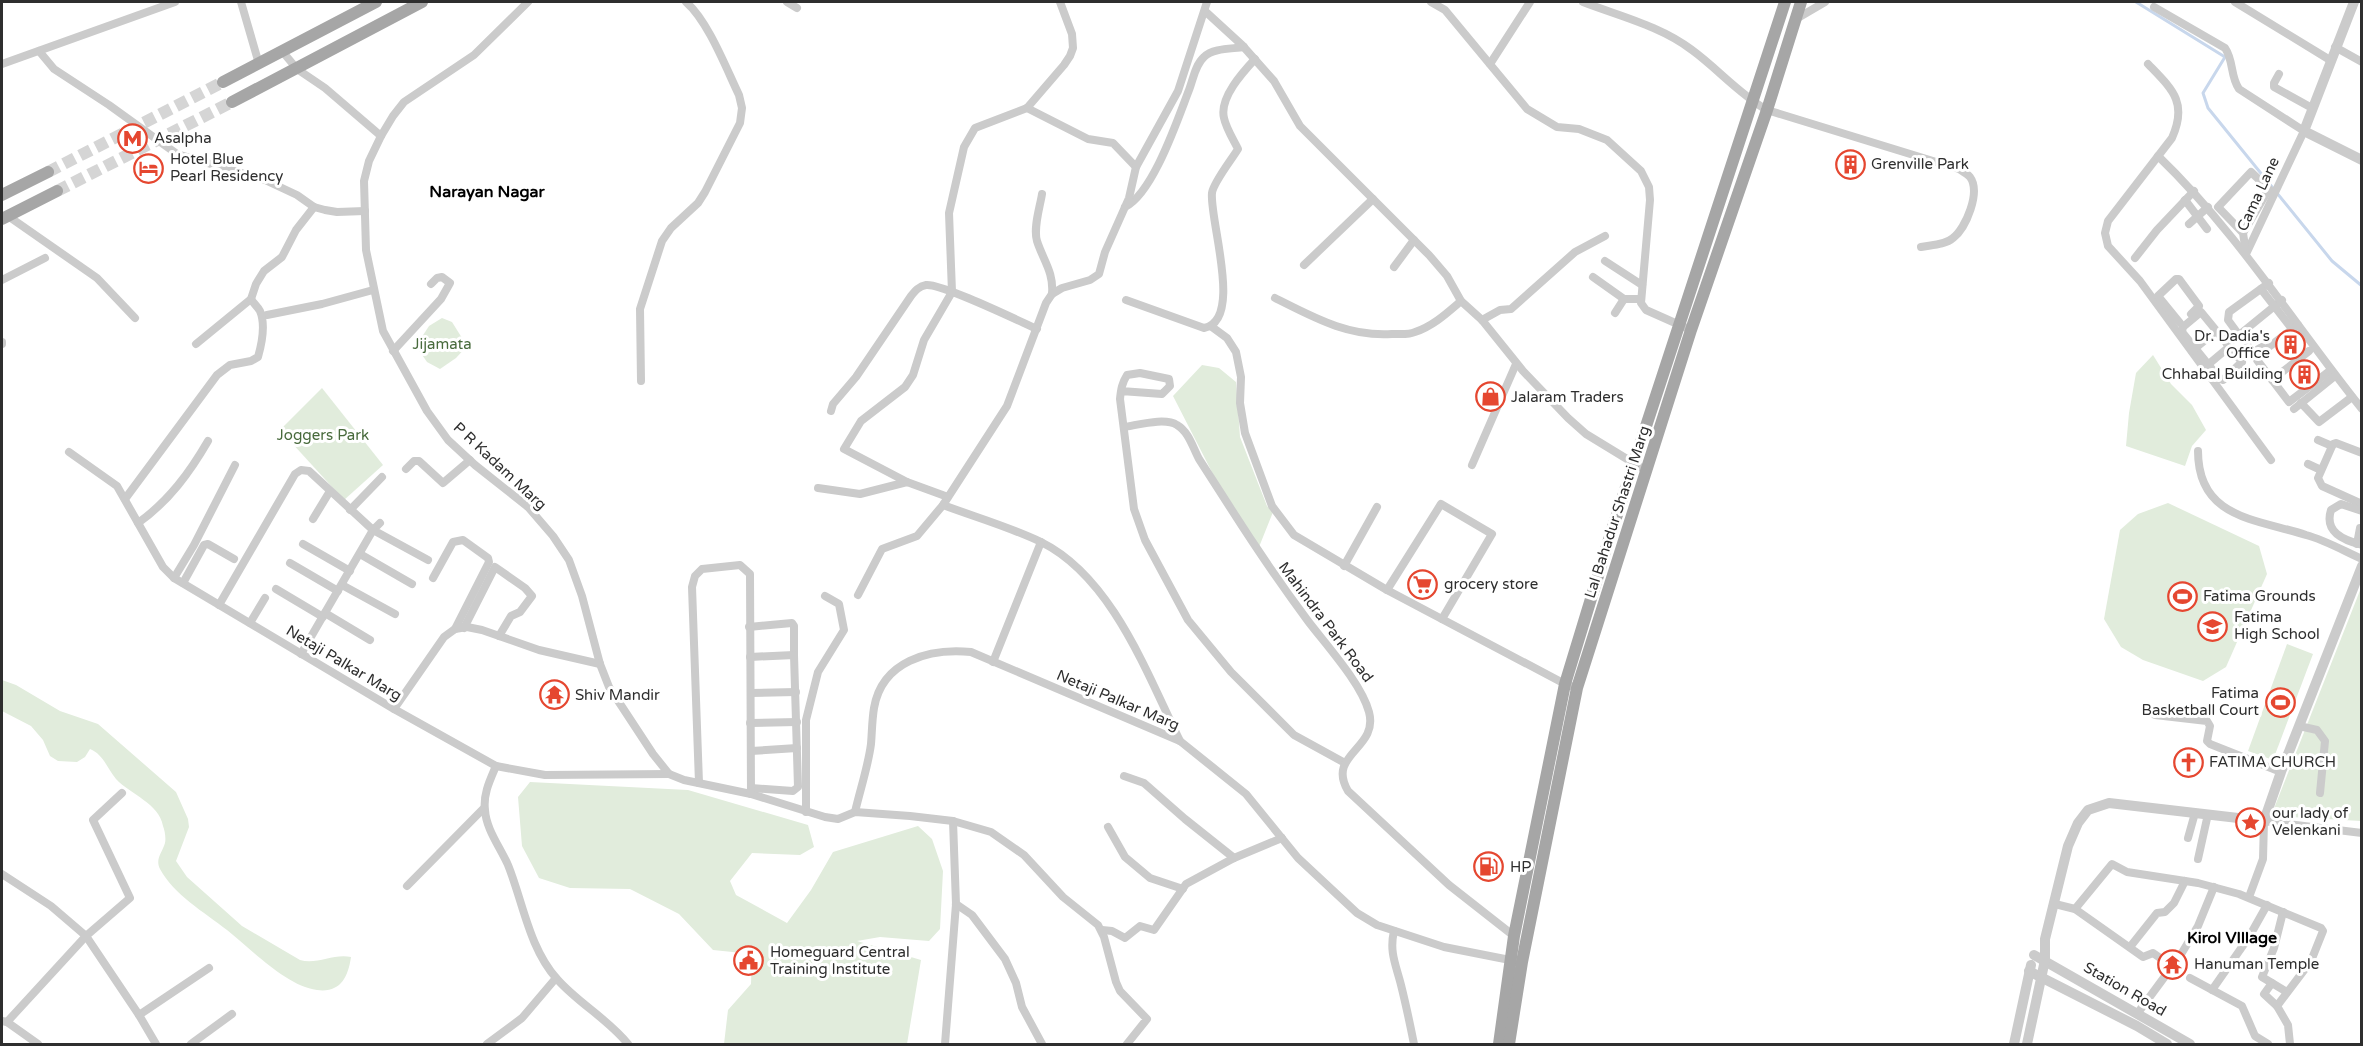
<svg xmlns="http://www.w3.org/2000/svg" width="2363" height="1046" font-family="'Varela Round',sans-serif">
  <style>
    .green { fill: #e1ecdc }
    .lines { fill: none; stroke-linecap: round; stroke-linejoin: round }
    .stream { stroke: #c8d7ec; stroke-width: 3 }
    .primary-tunnel { stroke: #d5d5d5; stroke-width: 12; stroke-dasharray: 12 6; stroke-linecap: butt }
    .minor { stroke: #cbcbcb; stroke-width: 8 }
    .tertiary { stroke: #cbcbcb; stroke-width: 10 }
    .primary { stroke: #a6a6a6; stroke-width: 12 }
    .labels { text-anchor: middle; stroke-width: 6; stroke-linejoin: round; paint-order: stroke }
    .poi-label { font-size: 15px; fill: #2e2e2e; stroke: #fff; text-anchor: start }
    .street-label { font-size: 15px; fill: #2e2e2e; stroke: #fff }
    .park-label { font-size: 15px; fill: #486a3c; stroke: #fff }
    .neighbourhood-label { font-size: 16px; font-weight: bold; fill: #000; stroke: #fff }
  </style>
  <rect width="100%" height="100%" fill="#fff"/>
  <g class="green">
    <path d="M442,318L452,322L467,346L456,358L440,369L427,362L416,346L429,326Z"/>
    <path d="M2153,355L2171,384L2192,405L2206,430L2192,446L2185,466L2126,446L2129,413L2136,373Z"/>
    <path d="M1202,365L1219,368L1236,382L1240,437L1267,506L1273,512L1259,547L1214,476L1173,396Z"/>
    <path d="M322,388L383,465L344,500L280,430Z"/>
    <path d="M2168,503L2259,546L2267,574L2226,667L2203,681L2143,660L2121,647L2104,619L2120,530L2138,514Z"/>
    <path d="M2361,588V821L2271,816Z"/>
    <path d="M2287,644L2313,654L2273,760L2248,751Z"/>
    <path d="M2,680L16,685L60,711L98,724L176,792L188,819L189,827L176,861L187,877L242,926L300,960C317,965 334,953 351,957C348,978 340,993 317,990C286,986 251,949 227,930C204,912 174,895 160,869C155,859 162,853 165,843C166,839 165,831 163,826C159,803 131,795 116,779C107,768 103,754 90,749L85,757L77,762L58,761L50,756L43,740L31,726L2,711Z"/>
    <path d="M530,782L688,790L808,825L814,847L800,855L752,853L730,881L736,895L787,923L811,890L833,852L918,826L932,839L943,871L940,929L929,941L880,937L857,941L921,960L907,1044H724L728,1010L751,984L752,954L713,950L679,914L630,889L570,888L539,878L522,846L518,797Z"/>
  </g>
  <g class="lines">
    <path class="stream" d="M2136,2L2225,57L2203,93L2208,108L2332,261L2362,286"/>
    <g class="primary-tunnel">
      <path d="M48,172L223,82"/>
      <path d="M57,191L232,102"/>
    </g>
    <g class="minor">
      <path d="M241,2L259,64"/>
      <path d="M528,2L474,55L404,102L393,116L381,136L369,161L364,181L366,250L383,331L427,411L448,440L475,465L528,507L553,536L569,560L582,596L600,664L609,687L653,754L669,774L684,780L751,794L825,817L838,819L855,812L910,816L953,821L991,832L1024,855L1063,897L1098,925L1104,937L1116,982L1120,991L1147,1019L1127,1044"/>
      <path d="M787,2L797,8"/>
      <path d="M1431,2L1445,10L1527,109L1557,127L1579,129L1607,140L1641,171L1649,187L1650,200L1641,303L1646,310L1691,330"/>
      <path d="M1583,2C1619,16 1661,26 1692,50C1718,69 1739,94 1767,110L1959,169C1962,171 1967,174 1970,177C1981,192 1966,228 1953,238C1945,245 1931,245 1921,247"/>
      <path d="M2235,2L2330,60"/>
      <path d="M2154,7L2225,48C2234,61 2230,76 2239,89L2304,131L2246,254"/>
      <path d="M1206,12L1242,45L1274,81L1300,126L1429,255L1447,276L1461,301L1482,320L1523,371L1568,418L1586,434L1645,470"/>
      <path d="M1796,19L1825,2"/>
      <path d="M2335,47L2362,62"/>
      <path d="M39,51L54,69L109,105L177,154L265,180L297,195L314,207L325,210L337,212L365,211"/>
      <path d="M282,51L297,69L325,88L381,136"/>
      <path d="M2,64L175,2"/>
      <path d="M1490,64L1530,2"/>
      <path d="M2148,64C2172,89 2188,102 2172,138L2108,221L2105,233L2108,246L2140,281L2271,460"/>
      <path d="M2279,74L2274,83V87L2312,108"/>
      <path d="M1027,108L1088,139L1113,143L1136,167"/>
      <path d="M2158,156C2237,232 2294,324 2362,409"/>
      <path d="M1042,194C1040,207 1033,228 1037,241C1043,260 1054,272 1052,294"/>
      <path d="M2185,200L2207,229"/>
      <path d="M1125,207C1153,193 1177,121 1189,90C1193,80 1195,65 1204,57C1213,48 1232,49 1244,47"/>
      <path d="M8,216L97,278L135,318"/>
      <path d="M2189,224L2208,207"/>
      <path d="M2243,233L2269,189L2251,172L2218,207L2243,233L2246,253"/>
      <path d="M2135,258L2157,230L2194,191"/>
      <path d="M1605,261L1642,285"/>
      <path d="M1304,265L1373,199"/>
      <path d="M1394,267L1414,240"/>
      <path d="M1593,277L1624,299H1640"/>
      <path d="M2,280L45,258"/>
      <path d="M2269,283L2229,312L2228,320L2239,335L2282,300"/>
      <path d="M2261,289L2289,325"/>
      <path d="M1275,298C1313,317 1348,337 1392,334C1400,334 1409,335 1415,332C1433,326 1447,313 1461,301"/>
      <path d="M1126,300L1204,328C1244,321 1209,219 1212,193C1213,183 1232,159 1238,149C1233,139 1226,128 1224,118C1219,98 1243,72 1255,59"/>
      <path d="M2201,312L2242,362L2223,380L2220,379L2182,332L2183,327Z"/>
      <path d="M1615,313L1624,299"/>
      <path d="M267,315L322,304L373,290"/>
      <path d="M1482,320L1500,310L1511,309L1575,252L1605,236"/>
      <path d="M2180,323L2158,296L2176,279H2179L2199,306L2191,314"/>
      <path d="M2298,325L2258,355L2257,360L2289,402L2331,370"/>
      <path d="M1212,327L1227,338L1236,352L1241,377L1240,403L1245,433L1272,506L1294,535L1387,590L1565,684L1577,688"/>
      <path d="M2,342V344"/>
      <path d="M196,344L251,299L256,284L264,271L282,257L296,230L314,207"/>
      <path d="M2227,344L2239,335L2253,352L2262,347"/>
      <path d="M393,351L441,299L450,283L442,277L437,278L431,284"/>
      <path d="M2192,351L2216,331"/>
      <path d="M2204,368L2229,347"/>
      <path d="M2272,380L2309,351"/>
      <path d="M641,381L640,309L662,241L671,228L698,203L705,192L740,123L742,108L739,95C726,68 708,21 686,2"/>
      <path d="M1121,391L1162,394L1170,386L1169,379L1140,373L1127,375C1122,383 1121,389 1120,399L1134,509L1145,540L1188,620L1231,672L1294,735L1345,763"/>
      <path d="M2301,403L2319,422L2352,397"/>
      <path d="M2294,409L2335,376"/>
      <path d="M831,411L833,404L856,377L911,296C915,291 919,286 926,285C941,283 1019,321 1037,329"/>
      <path d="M1124,427C1138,425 1165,417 1177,425C1189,432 1193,448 1199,459C1208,473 1217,487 1226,501C1252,542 1279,582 1308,621C1327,646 1361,683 1369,712C1379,749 1326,754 1348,791L1449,885L1514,936"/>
      <path d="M2318,440L2332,446"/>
      <path d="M2198,451C2198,519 2257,519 2306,535C2325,540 2344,551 2362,559"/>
      <path d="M69,452L117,486L163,567L174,578L394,709L496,766L545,775L669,774"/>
      <path d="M2362,453L2336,443L2333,444L2318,478L2322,486L2362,504"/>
      <path d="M2308,464L2321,470"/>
      <path d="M1472,465L1516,364"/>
      <path d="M406,469L414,461H419L443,483L470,460"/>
      <path d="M907,482L844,449L861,421L905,387L913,375L924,340L952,292L949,213L964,147L975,128L1027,108L1064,65L1070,56L1073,48L1072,34L1060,2"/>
      <path d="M818,488L860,494L907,482L948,497"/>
      <path d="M125,499L217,375L230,365L251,361L258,357C262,343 266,325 260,311C258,307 253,303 251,299"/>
      <path d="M943,505C975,517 1010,527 1041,542C1112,577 1147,674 1180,741"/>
      <path d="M350,510L382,477"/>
      <path d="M2362,511L2341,504L2331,510C2324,532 2343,540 2362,545"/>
      <path d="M313,519L330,491"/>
      <path d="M138,523C169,501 190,472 208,441"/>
      <path d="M380,523L373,530L428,560"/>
      <path d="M303,544L350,571"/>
      <path d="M2357,544L2360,528"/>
      <path d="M360,554L412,584"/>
      <path d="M290,563L338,591"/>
      <path d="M1344,566L1377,507"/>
      <path d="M174,578L194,545L235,465"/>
      <path d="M433,578L453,542L463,540L488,558L489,562L455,629"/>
      <path d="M183,583L204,545L208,544L234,559"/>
      <path d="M342,585L395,614"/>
      <path d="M276,589L323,617"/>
      <path d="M1387,590L1441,504L1492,534L1442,619"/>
      <path d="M858,595L882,549L917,536L943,505L1007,406L1046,303L1052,294L1062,288L1090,280L1099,274L1105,252L1129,198L1136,167L1178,91L1207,2"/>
      <path d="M219,605L295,474L301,470L309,471L373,530L301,654"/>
      <path d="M325,613L370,640"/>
      <path d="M250,623L265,598"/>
      <path d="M749,627L792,623L794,626V655"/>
      <path d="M464,628L495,567L525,588L532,596L520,612L511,616L499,636"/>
      <path d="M750,657L794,655L798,787L793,791L751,788"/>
      <path d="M993,662L1041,542"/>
      <path d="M751,693L796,692"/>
      <path d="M394,709L444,637L455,629L467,627L482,630L539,650L600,664"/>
      <path d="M2155,715L2207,721L2210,726L2207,741L2210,744L2281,772"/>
      <path d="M750,723L797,722"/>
      <path d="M2299,726L2317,730L2325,741L2320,793"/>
      <path d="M751,751L797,748"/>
      <path d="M496,766C490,780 483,794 485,810C486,829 500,847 508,865C523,902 529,948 557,979C578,1003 608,1019 628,1044"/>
      <path d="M1124,776L1144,783L1185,819L1234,858"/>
      <path d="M699,783L692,587L695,576L702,569L740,565L750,574L751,794"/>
      <path d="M806,812V720L818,672L844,630L839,604L825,596"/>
      <path d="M855,812C860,790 868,767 871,744C872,732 872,720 874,708C882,661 929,648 971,652L1180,741L1246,794L1298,858L1357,913L1377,925L1444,947L1515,961"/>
      <path d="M1108,827L1125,857L1150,878L1183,889"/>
      <path d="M2188,838L2195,813"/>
      <path d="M2198,859L2208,814"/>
      <path d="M2,874L51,906L86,936L139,1015L156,1044"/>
      <path d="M407,886L484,808"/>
      <path d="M2249,897L2263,859L2264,821L2362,833"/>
      <path d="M956,904L972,915L1005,959L1016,983L1022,1007L1042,1044"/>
      <path d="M2055,904L2075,909L2143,957L2153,953L2173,967"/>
      <path d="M2075,909L2112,864L2127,872L2198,883L2239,894L2321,928L2323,931L2311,961L2277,1006L2288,1025L2290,1044"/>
      <path d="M2283,912L2274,948L2262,977L2287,992"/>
      <path d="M1102,930L1112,931L1125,938L1140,926L1154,930L1186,884L1234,858L1282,838"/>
      <path d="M1394,931C1389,952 1396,965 1401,985C1406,1005 1410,1024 1414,1044"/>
      <path d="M2130,947L2157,913L2165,912L2174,903L2185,881"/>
      <path d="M2190,978L2242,1006L2255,1036L2268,1044"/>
      <path d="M2272,983L2264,994L2277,1006"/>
      <path d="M2212,990L2249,937L2267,905"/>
      <path d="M2137,1014L2180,956L2198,926L2214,887"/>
      <path d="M139,1015L209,968"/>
      <path d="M2,1021L7,1022L38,1044"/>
      <path d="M7,1022L86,936L130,898L93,820L122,793"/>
      <path d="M191,1044L232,1014"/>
      <path d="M487,1044L522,1018L556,978"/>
      <path d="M945,1044L956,904L953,821"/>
    </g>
    <g class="tertiary">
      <path d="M2354,2L2304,131L2362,160"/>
      <path d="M2034,955L2190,1044"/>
      <path d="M2029,971L2137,1026L2167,1044"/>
      <path d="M2014,1044L2031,965"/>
      <path d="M2027,1044L2045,960V939L2068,846L2078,823L2088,810L2109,803L2264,821L2281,772L2362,566"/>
    </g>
    <g class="primary">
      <path d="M223,82L376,2"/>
      <path d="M232,102L422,2"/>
      <path d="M2,195L48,172"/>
      <path d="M2,219L57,191"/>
      <path d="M1499,1044L1514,936L1565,684L1611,533L1785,2"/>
      <path d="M1509,1044L1522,962L1577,688L1691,330L1767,110L1801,2"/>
    </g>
  </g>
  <defs>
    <symbol id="metro-ring" viewBox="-11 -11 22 22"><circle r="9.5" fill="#fff" stroke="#e54730" stroke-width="1.5"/><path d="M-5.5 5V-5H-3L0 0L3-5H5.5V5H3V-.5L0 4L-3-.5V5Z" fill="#e54730"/></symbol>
    <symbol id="building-ring" viewBox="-11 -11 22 22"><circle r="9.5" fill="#fff" stroke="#e54730" stroke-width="1.5"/><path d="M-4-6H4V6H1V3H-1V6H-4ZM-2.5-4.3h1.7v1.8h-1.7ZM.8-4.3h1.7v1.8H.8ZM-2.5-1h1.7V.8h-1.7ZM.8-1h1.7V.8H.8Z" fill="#e54730"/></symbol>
    <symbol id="hotel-ring" viewBox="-11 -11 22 22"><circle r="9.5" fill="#fff" stroke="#e54730" stroke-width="1.5"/><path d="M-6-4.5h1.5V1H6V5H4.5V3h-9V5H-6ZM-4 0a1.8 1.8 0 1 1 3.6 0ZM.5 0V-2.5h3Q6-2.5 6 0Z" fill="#e54730"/></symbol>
    <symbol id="shop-ring" viewBox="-11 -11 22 22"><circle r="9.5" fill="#fff" stroke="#e54730" stroke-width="1.5"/><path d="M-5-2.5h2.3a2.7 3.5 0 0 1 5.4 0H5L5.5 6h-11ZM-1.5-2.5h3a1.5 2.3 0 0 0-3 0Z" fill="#e54730"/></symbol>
    <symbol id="supermarket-ring" viewBox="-11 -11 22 22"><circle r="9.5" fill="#fff" stroke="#e54730" stroke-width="1.5"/><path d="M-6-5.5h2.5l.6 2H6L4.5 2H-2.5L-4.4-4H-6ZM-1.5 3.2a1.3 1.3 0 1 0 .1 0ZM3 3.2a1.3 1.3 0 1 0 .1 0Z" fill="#e54730"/></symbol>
    <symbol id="stadium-ring" viewBox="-11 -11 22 22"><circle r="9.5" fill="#fff" stroke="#e54730" stroke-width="1.5"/><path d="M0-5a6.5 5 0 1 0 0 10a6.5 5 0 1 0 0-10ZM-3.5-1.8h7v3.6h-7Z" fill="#e54730"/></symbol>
    <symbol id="school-ring" viewBox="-11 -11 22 22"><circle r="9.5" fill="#fff" stroke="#e54730" stroke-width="1.5"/><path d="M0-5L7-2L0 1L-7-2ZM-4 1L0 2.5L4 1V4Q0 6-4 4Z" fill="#e54730"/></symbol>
    <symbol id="temple-ring" viewBox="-11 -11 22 22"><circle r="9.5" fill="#fff" stroke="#e54730" stroke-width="1.5"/><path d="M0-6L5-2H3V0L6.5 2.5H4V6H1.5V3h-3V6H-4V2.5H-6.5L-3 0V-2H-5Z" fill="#e54730"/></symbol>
    <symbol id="church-ring" viewBox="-11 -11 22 22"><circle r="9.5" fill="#fff" stroke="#e54730" stroke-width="1.5"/><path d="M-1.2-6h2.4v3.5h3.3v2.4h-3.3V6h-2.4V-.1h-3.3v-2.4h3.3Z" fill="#e54730"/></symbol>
    <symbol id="sight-ring" viewBox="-11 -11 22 22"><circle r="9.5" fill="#fff" stroke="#e54730" stroke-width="1.5"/><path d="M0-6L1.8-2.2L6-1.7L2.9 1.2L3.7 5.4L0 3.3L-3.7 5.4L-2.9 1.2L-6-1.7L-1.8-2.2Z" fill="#e54730"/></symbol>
    <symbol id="fuel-ring" viewBox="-11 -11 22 22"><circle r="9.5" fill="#fff" stroke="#e54730" stroke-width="1.5"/><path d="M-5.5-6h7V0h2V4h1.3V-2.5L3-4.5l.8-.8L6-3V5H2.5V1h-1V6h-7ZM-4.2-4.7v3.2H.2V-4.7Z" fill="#e54730"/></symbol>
    <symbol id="civic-ring" viewBox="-11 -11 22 22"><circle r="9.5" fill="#fff" stroke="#e54730" stroke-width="1.5"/><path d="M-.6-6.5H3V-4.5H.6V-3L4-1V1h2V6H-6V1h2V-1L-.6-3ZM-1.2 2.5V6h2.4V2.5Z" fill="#e54730"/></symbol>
  </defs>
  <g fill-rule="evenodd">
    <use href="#metro-ring" x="116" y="122" width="33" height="33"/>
    <use href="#building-ring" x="1834" y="148" width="33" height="33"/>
    <use href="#hotel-ring" x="132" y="152" width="33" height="33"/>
    <use href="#building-ring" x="2274" y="328" width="33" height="33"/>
    <use href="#building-ring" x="2288" y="358" width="33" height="33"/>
    <use href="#shop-ring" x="1474" y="380" width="33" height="33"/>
    <use href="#supermarket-ring" x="1406" y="568" width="33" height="33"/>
    <use href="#stadium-ring" x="2166" y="580" width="33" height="33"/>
    <use href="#school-ring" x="2196" y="610" width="33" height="33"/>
    <use href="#temple-ring" x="538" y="678" width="33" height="33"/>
    <use href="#stadium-ring" x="2264" y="686" width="33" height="33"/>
    <use href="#church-ring" x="2172" y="746" width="33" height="33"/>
    <use href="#sight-ring" x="2234" y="806" width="33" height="33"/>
    <use href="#fuel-ring" x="1472" y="850" width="33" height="33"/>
    <use href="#civic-ring" x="732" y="944" width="33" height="33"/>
    <use href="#temple-ring" x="2156" y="948" width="33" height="33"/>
  </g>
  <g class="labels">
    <g class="poi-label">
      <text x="154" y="143">Asalpha</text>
      <text x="170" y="164">Hotel Blue<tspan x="170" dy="17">Pearl Residency</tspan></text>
      <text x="1871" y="169">Grenville Park</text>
      <text x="2270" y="341" text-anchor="end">Dr. Dadia's<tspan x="2270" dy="17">Office</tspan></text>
      <text x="2283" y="379" text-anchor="end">Chhabal Building</text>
      <text x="1511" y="402">Jalaram Traders</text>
      <text x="1444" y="589">grocery store</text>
      <text x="2203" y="601">Fatima Grounds</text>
      <text x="2234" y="622">Fatima<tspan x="2234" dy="17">High School</tspan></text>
      <text x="2259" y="698" text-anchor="end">Fatima<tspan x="2259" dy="17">Basketball Court</tspan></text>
      <text x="575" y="700">Shiv Mandir</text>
      <text x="2209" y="767">FATIMA CHURCH</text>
      <text x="2272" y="818">our lady of<tspan x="2272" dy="17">Velenkani</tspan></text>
      <text x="1510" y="872">HP</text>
      <text x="770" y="957">Homeguard Central<tspan x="770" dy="17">Training Institute</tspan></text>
      <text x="2194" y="969">Hanuman Temple</text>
    </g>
    <g class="street-label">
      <text transform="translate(2258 194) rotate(-65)" y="5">Cama Lane</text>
      <text transform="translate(500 466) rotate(43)" y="5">P R Kadam Marg</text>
      <text transform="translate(1617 512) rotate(-72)" y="5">Lal Bahadur Shastri Marg</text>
      <text transform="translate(1326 622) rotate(53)" y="5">Mahindra Park Road</text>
      <text transform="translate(344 663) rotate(31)" y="5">Netaji Palkar Marg</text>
      <text transform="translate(1118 700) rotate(23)" y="5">Netaji Palkar Marg</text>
      <text transform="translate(2125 989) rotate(30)" y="5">Station Road</text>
    </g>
    <g class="park-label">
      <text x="442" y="349">Jijamata</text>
      <text x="323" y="440">Joggers Park</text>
    </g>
    <g class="neighbourhood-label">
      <text x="487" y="197">Narayan Nagar</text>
      <text x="2232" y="943">Kirol VIllage</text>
    </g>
  </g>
  <rect width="2363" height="1046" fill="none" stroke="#2e2e2e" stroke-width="6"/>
</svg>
